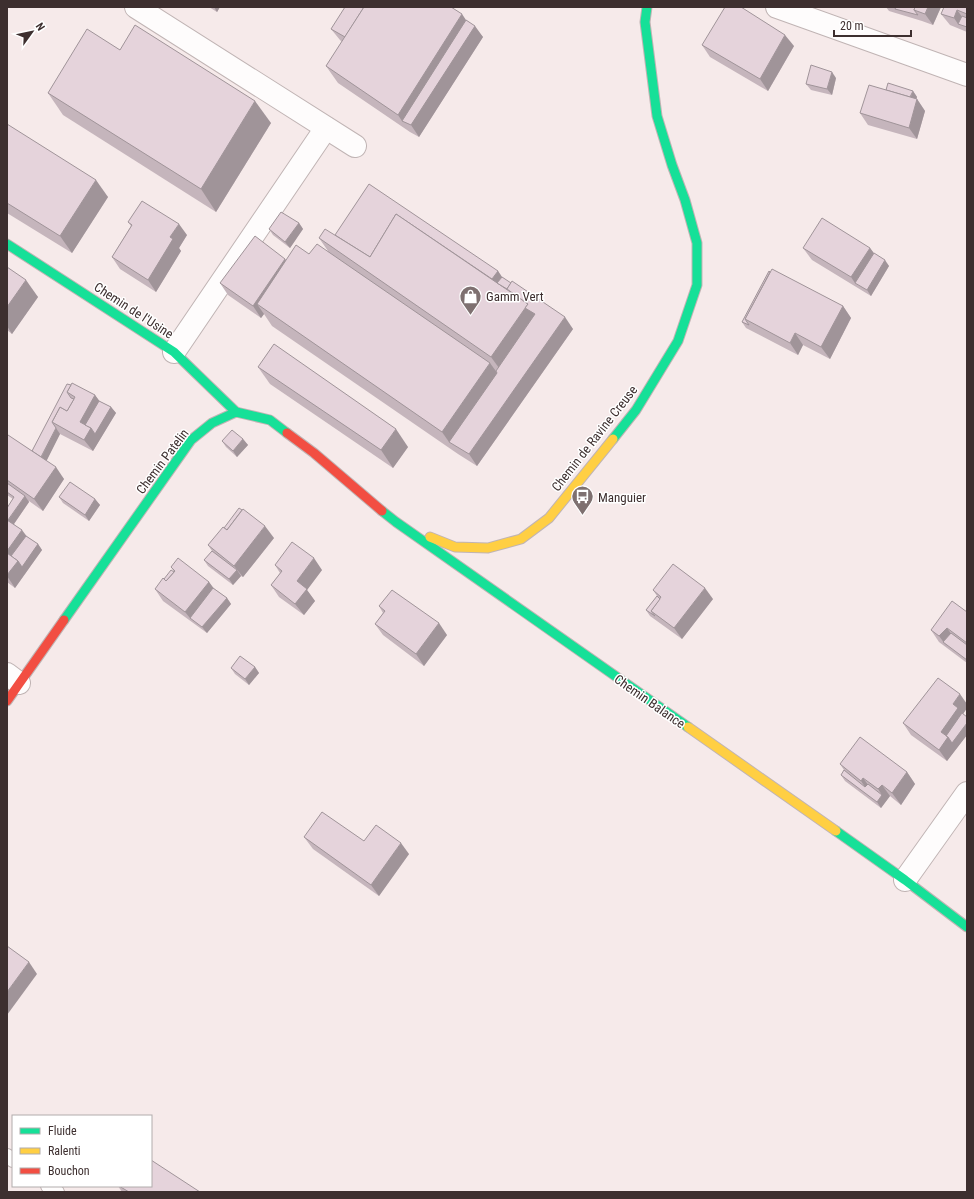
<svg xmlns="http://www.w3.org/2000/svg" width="974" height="1199" font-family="'Roboto Condensed',sans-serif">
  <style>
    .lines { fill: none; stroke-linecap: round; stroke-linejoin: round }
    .lane-casing { stroke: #c0b4b4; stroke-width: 16 }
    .street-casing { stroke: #c0b4b4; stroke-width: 24 }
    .fast-casing { stroke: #c0b4b4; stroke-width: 11 }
    .slow-casing { stroke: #c0b4b4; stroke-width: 11 }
    .jam-casing { stroke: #c0b4b4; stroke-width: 11 }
    .lane { stroke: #fefcfc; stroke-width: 14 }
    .street { stroke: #fefcfc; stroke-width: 22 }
    .fast { stroke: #16e098; stroke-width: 9 }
    .slow { stroke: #ffcf43; stroke-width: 9 }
    .jam { stroke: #f24e42; stroke-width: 9 }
    .wall { fill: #c5b5bc }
    .shaded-wall { fill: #a09499 }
    .building { fill: #e5d3db; stroke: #a09499 }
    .labels { text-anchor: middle; stroke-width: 3; stroke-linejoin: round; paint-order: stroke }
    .poi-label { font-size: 13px; fill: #3d2f2f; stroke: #fff; text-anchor: start }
    .street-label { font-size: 13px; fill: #3d2f2f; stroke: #fff }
  </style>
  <rect width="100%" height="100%" fill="#f6eaea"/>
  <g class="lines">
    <defs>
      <g id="lane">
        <path d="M7,1156L13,1160"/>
        <path d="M48,1186L57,1192"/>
      </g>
      <g id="street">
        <path d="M136,7L355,146"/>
        <path d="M777,7L967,75"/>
        <path d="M174,352L326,128"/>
        <path d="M7,674L19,683"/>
        <path d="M905,880L967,793"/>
      </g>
      <g id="fast">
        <path d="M7,244L174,352L236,412"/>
        <path d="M613,439L636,410L678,341L697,285V243L685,200L672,165L657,116L645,22L647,7"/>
        <path d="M382,511L396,522L688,727"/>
        <path d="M64,620L191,440L212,423L236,412L270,420L287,433"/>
        <path d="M836,831L905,880L967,927"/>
      </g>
      <g id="slow">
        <path d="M430,537L455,547L488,548L521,539L549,518L613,439"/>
        <path d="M688,727L836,831"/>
      </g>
      <g id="jam">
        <path d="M287,433L314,453L382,511"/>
        <path d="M7,701L64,620"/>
      </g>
    </defs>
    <use href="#lane" class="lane-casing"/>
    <use href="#street" class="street-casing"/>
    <use href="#fast" class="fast-casing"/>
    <use href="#slow" class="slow-casing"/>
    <use href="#jam" class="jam-casing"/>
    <use href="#lane" class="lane"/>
    <use href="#street" class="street"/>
    <use href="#fast" class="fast"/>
    <use href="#slow" class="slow"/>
    <use href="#jam" class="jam"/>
  </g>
  <g class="wall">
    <path d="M209,7H220L217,12Z"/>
    <path d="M886,7H941L933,25L922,21L889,11Z"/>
    <path d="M967,7V32L950,25L941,14Z"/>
    <path d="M466,20L483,37L419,137L410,132L338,83L326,66L342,42L340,40L331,29Z"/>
    <path d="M702,45L794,46L768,91L710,57Z"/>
    <path d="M120,50L271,123L216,212L63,115L48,93Z"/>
    <path d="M836,78L832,95L811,90L806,84Z"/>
    <path d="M886,90L913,91L917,97L916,99H917L925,111L917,139L868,125L860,113Z"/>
    <path d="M7,124L108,197L72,253L7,213Z"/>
    <path d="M128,222L187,235L179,248L181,251L156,292L120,269L112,257L131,226Z"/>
    <path d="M299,223L303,229L290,248L273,235L269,229Z"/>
    <path d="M335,235L498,271L502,277L573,329L477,466L458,454L272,326L264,314L261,318L228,295L220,283L285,259L286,260L309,254L328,251L319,238Z"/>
    <path d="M803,248H870L874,253L889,266L871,296L812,260Z"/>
    <path d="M7,267L38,297L12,334L7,330Z"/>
    <path d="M769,271L843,306L851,318L830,359L803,345L798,355L746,328L742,322Z"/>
    <path d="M258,367L408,447L393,468L270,384Z"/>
    <path d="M71,385L95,395L99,401L111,407L116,413L93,451L60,434L46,461L64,479L43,511L29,501V502L14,524L26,536L38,544L42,550L15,588L7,582V508L13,499L7,495V436L32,451Z"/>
    <path d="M243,439L248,445L237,457L226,447L222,441Z"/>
    <path d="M59,497L95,499L100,505L89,521L63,503Z"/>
    <path d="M224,528L274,538L243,577L241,576L233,585L208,566L204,560L212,551L208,545Z"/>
    <path d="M275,565L322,570L307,590L315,601L304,615L279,597L271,585L280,573Z"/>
    <path d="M171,567L209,582L213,588L227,598L231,604L207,633L163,601L155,589L164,579L174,572Z"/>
    <path d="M653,590L713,599L682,639L650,616L646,610L657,596Z"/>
    <path d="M379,606L447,635L424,666L383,635L375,624L383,613Z"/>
    <path d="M967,612V663L939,642L931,630Z"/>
    <path d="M255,667L259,673L249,685L235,674L231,668Z"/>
    <path d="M967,708L963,714L967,717V735L947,761L911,735L903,723Z"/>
    <path d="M840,764L907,772L915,784L901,805L890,796L881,808L845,781L841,775L844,770Z"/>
    <path d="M304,837L364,841L409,854L379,896L313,849Z"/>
    <path d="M118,1186H151L200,1192H122Z"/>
  </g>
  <g class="shaded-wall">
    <path d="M214,7H220L217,12Z"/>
    <path d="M928,7H941L933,25L925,14Z"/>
    <path d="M957,10L966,22L958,24L962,30L954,18Z"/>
    <path d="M462,14L472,29L475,26L483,37L419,137L411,125L402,121L398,115Z"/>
    <path d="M785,35L794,46L768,91L760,79Z"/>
    <path d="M832,72L836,78L832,95L827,89Z"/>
    <path d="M913,91L917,97L913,107L909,102Z"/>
    <path d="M917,99L925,111L917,139L909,128Z"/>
    <path d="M255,101L271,123L216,212L201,189Z"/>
    <path d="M96,180L108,197L72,253L60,236Z"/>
    <path d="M299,223L303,229L290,248L285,242Z"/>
    <path d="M179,224L187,235L179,248L181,251L156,292L148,280L170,237Z"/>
    <path d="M870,248L878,259L855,283L859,289L851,277Z"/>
    <path d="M285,259L294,271L257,304L264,314L261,318L253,306Z"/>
    <path d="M885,260L889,266L871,296L867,290Z"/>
    <path d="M498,271L506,283H489Z"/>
    <path d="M26,280L38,297L12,334L7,326V307Z"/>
    <path d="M528,304L543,326L507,379L491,357Z"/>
    <path d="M843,306L851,318L830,359L821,347Z"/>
    <path d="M565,317L573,329L477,466L469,454Z"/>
    <path d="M795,333L803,345L798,355L790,343Z"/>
    <path d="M490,363L506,385L449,442L442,432Z"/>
    <path d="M95,395L104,407H111L116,413L93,451L84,440L80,422Z"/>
    <path d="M56,428L60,434L44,466L40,460Z"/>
    <path d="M396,429L408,447L393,468L381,450Z"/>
    <path d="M243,439L248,445L237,457L233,451Z"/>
    <path d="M56,467L64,479L43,511L34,499Z"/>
    <path d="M25,496L29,502L7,534V522Z"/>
    <path d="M95,499L100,505L89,521L85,515Z"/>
    <path d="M265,526L274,538L243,577L234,566Z"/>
    <path d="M22,530L31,542L16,562L7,554V551Z"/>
    <path d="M38,544L42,550L15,588L7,576V575L18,561Z"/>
    <path d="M314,558L322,570L307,590L315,601L304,615L295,604L297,581Z"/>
    <path d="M237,570L241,576L233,585L229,579Z"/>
    <path d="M209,582L218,594L190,618L185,612Z"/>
    <path d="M705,588L713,599L682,639L674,628Z"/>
    <path d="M227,598L231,604L207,633L202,627Z"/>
    <path d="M439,623L447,635L424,666L416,654Z"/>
    <path d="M947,628L955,639L943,642L948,648L939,636Z"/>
    <path d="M255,667L259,673L249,685L245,679Z"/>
    <path d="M960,694L967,704V708L963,714L967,723V735L947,761L939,750L941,732L953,704Z"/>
    <path d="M907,772L915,784L901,805L892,793Z"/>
    <path d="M863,778L872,790L869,793L861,781Z"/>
    <path d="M882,785L890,796L881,808L877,802L882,795L878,789Z"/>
    <path d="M401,843L409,854L379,896L371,885Z"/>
    <path d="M29,962L37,974L7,1015V992Z"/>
  </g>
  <g class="building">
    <path d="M345,7H364L345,37L331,29Z"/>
    <path d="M364,7H451L462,14L398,115L326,66Z"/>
    <path d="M725,7H741L785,35L760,79L702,45Z"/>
    <path d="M896,7H915L914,10L918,15L895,9Z"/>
    <path d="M915,7H928L925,14L914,10Z"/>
    <path d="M944,7H967V14L957,10L954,18L941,14Z"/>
    <path d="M962,16L967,18V27L958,24Z"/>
    <path d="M466,20L475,26L411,125L402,121Z"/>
    <path d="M135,25L255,101L201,189L48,93L87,29L120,50Z"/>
    <path d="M811,65L832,72L827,89L806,84Z"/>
    <path d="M888,83L913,91L910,97L886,90Z"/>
    <path d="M869,85L917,99L909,128L860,113Z"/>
    <path d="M7,124L96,180L60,236L7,203Z"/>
    <path d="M369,184L498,271L492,279L396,214L370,257L335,235Z"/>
    <path d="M142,201L179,224L170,237L173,239L148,280L112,257L132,225L128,222Z"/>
    <path d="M281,212L299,223L285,242L269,229Z"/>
    <path d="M396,214L528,304L491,357L319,238L325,229L370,257Z"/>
    <path d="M822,218L870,248L851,277L803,248Z"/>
    <path d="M255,236L285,259L253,306L220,283Z"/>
    <path d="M317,244L490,363L442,432L257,304L296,245L309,254Z"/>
    <path d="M874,253L885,260L867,290L855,283Z"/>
    <path d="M7,267L26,280L7,307Z"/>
    <path d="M772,269L843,306L821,347L795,333L790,343L745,319Z"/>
    <path d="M769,271L770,272L745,319L749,325L742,322Z"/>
    <path d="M502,277L511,283L507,289L497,283Z"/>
    <path d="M512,281L565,317L469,454L449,442L497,373L496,371L535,314L525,308L528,304L507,289Z"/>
    <path d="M274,344L396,429L381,450L258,367Z"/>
    <path d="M72,383L95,395L80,422L91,428L84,440L52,422L60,407L67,411L75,397L67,392Z"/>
    <path d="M67,384L71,385L67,392L71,398L74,399L67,411L60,407L52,422L56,428L41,457L32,451Z"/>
    <path d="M99,401L111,407L95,434L91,428L85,425Z"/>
    <path d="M232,430L243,439L233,451L222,441Z"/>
    <path d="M8,435L56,467L34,499L7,480V436Z"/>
    <path d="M70,482L95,499L85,515L59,497Z"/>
    <path d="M7,483L25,496L8,520H7V508L14,497L7,492Z"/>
    <path d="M239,508L242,510L227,530L224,528Z"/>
    <path d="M243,509L265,526L234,566L208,545L223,527L227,530Z"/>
    <path d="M7,520L22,530L7,551Z"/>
    <path d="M26,536L38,544L22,567L18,561L11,556Z"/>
    <path d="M292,542L314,558L297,581L307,589L295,604L271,585L282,571L275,565Z"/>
    <path d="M212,551L237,570L229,579L204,560Z"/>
    <path d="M7,553L18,561L7,575Z"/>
    <path d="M178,558L209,582L185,612L155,589L163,578L166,581L175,571L171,567Z"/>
    <path d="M673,564L705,588L674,628L651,611L661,597L653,590Z"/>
    <path d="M171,570L174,572L166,581L164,579Z"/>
    <path d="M213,588L227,598L202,627L190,618Z"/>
    <path d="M392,590L439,623L416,654L375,624L385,611L379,606Z"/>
    <path d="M657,596L660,599L651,611L655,616L646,610Z"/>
    <path d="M952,601L967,612V643L947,628L939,636L931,630Z"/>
    <path d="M951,633L967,645V660L943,642Z"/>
    <path d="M240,656L255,667L245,679L231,668Z"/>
    <path d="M938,678L960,694L953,704L958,708L941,732L948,737L939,750L903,723Z"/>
    <path d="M962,713L967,717V723L952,743L948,737L946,736Z"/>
    <path d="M860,737L907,772L892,793L882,785L878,789L863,778L861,781L840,764Z"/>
    <path d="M844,770L865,787L868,784L882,795L877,802L841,775Z"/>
    <path d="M322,812L364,841L376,825L401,843L371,885L304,837Z"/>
    <path d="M7,946L29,962L7,992Z"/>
    <path d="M151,1160L200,1192H129L119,1186H151Z"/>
  </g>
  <defs>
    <symbol id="shop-pin" viewBox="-11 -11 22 30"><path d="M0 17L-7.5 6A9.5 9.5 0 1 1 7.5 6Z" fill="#7e7070" stroke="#fff"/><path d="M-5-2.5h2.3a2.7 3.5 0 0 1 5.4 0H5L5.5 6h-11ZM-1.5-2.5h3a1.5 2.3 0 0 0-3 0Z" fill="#fff"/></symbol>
    <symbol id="bus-pin" viewBox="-11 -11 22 30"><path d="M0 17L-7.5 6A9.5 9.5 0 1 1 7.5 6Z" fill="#7e7070" stroke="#fff"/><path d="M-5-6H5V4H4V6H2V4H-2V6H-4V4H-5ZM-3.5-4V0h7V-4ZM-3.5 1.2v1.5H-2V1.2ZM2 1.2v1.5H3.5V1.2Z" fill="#fff"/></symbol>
  </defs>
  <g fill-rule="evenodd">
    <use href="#shop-pin" x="458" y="284" width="25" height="34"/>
    <use href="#bus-pin" x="570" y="484" width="25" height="34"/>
  </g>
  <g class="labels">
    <g class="poi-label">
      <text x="486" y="301">Gamm Vert</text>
      <text x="598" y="502">Manguier</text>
    </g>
    <g class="street-label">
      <text transform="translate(134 310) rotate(33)" y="5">Chemin de l'Usine</text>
      <text transform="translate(594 438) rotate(-52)" y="5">Chemin de Ravine Creuse</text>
      <text transform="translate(162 461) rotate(-53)" y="5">Chemin Patelin</text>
      <text transform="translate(650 701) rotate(35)" y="5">Chemin Balance</text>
    </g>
  </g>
  <rect width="974" height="1199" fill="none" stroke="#3d2f2f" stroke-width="16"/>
  <rect x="12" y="1115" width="140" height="72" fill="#ffffff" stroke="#b1acac"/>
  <rect x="20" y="1128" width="20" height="6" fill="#16e098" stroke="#b1acac"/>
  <text x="48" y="1135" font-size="12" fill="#3d2f2f">Fluide</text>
  <rect x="20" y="1148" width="20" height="6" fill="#ffcf43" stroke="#b1acac"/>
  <text x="48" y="1155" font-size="12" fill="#3d2f2f">Ralenti</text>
  <rect x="20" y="1168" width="20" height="6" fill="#f24e42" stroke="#b1acac"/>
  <text x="48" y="1175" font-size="12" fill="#3d2f2f">Bouchon</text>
  <g transform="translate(32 32) rotate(57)" stroke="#ffffff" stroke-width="3" paint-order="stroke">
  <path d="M0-3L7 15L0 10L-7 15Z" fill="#3d2f2f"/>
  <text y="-6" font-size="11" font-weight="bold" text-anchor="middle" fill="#3d2f2f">N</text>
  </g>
  <path d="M834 30v6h77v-6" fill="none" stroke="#3d2f2f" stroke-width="2"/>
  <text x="840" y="30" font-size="12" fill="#3d2f2f" stroke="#ffffff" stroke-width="3" paint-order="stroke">20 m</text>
</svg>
